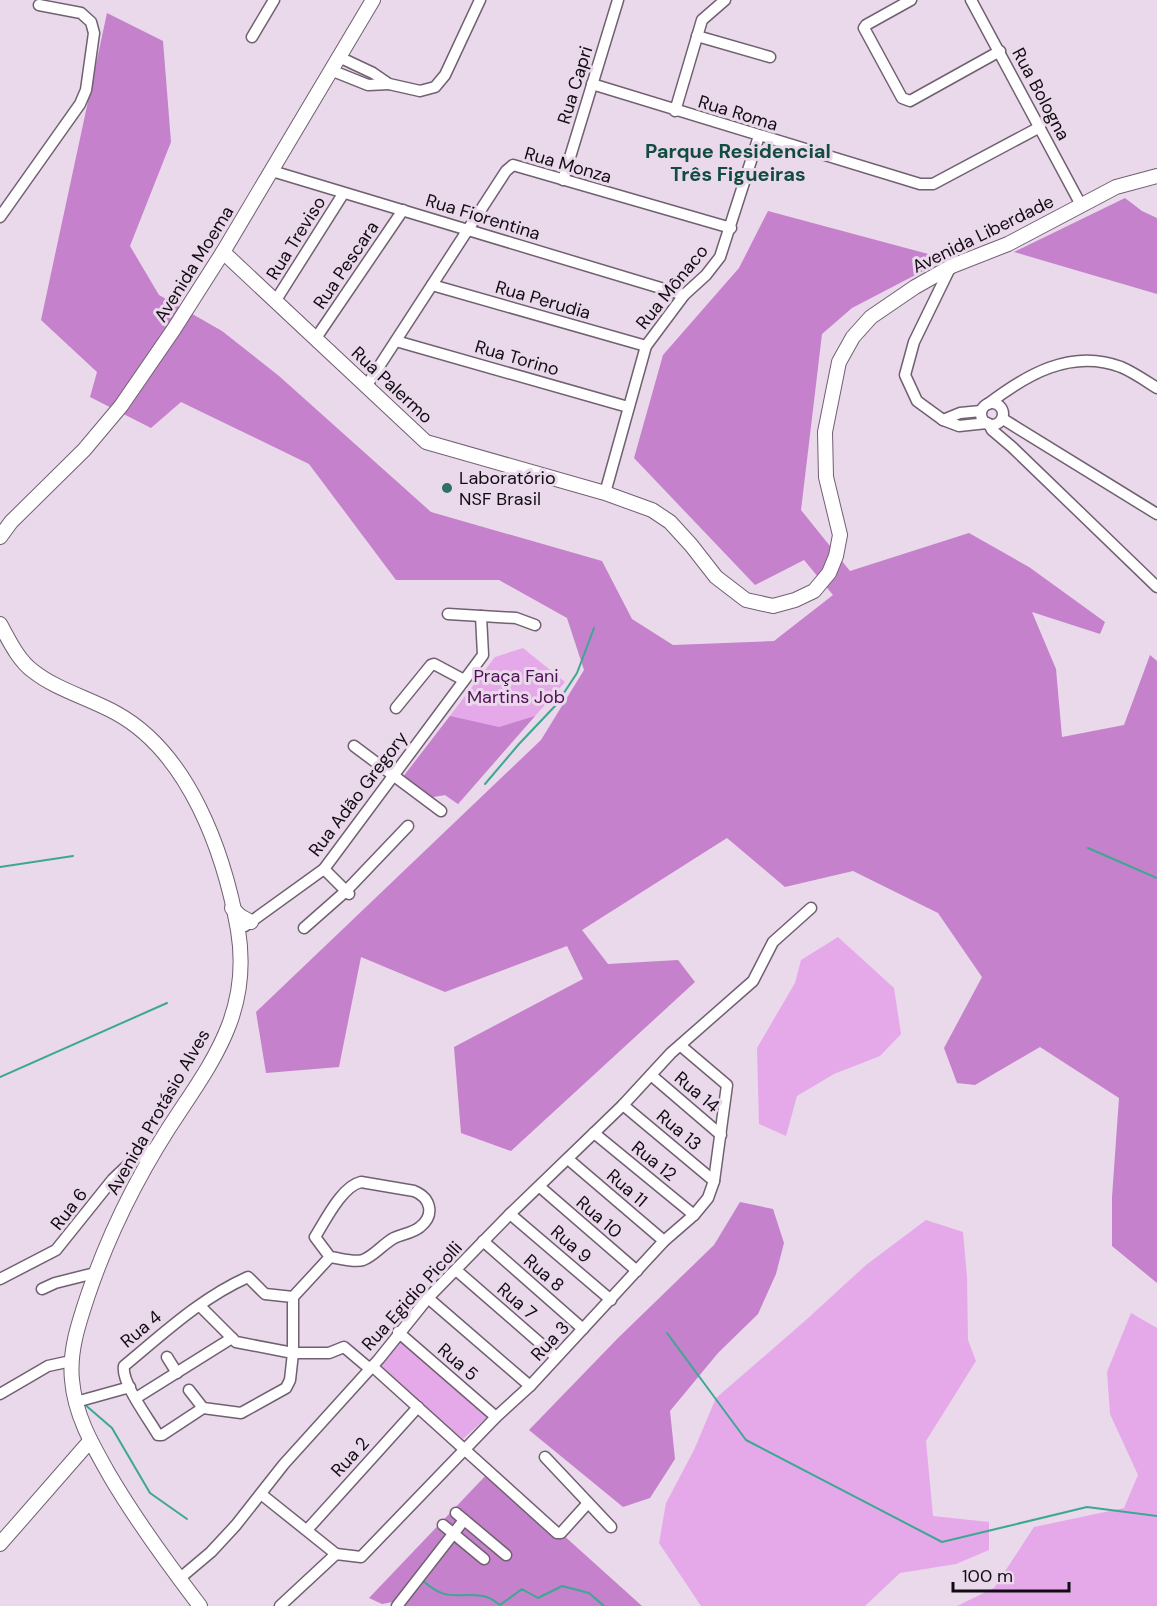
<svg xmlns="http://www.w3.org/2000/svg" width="1157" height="1606" font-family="'DM Sans',sans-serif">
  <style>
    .green { fill: #e5a9ea }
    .forest { fill: #c581cb }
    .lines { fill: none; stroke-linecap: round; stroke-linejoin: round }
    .stream { stroke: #3ca893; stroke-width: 2 }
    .minor-casing { stroke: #706171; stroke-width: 13 }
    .major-casing { stroke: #706171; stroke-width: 16 }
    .minor { stroke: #fff; stroke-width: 10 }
    .major { stroke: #fff; stroke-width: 14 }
    .poi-dot { fill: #2d7163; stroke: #ead8eb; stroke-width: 2 }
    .labels { text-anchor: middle; stroke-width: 6; stroke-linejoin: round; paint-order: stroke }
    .street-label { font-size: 18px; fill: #110c12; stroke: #ead8eb }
    .poi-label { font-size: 18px; fill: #110c12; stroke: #ead8eb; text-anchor: start }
    .park-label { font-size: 18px; fill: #4f1055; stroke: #ead8eb }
    .neighbourhood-label { font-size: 20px; font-weight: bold; fill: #124b40; stroke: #ead8eb }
  </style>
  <rect width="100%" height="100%" fill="#ead8eb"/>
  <g class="green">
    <path d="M523,648L565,682L458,804L445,795L433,797L403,777L495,657Z"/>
    <path d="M838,937L894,988L901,1034L880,1056L834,1074L797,1096L786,1136L759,1124L757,1048L795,983L801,960Z"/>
    <path d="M926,1220L963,1232L967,1277L968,1340L976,1361L926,1441L933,1516L989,1522V1550L956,1564L900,1573L865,1606H701L659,1543L666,1503L694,1450L716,1398L806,1320L866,1265Z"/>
    <path d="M1131,1313L1157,1328V1606H957L994,1588L1034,1527L1124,1508L1138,1475L1110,1414L1107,1372Z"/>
    <path d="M398,1339L488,1416L463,1439L380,1367Z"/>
  </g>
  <g class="forest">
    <path d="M107,13L163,41L171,142L130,246L159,295L222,331L279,376L431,512L602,561L632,619L673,645L774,641L833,595L804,560L755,585L634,458L663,355L739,268L768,211L932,255L923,271L852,308L822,334L801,510L850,571L969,533L1029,567L1105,622L1100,634L1032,612L1056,669L1062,737L1124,725L1150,655L1157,661V1283L1112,1246V1197L1119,1098L1040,1047L975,1085L957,1083L944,1048L982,977L938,913L853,871L785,887L727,838L582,930L608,964L678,960L695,982L511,1151L461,1133L454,1047L583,979L567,946L445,992L361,957L339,1067L266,1073L256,1012L541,740L584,670L567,618L499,580H396L309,464L181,402L151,428L90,397L97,372L41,320Z"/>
    <path d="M1125,198L1142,211L1157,218V294L1014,252Z"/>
    <path d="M450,716L499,727L535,716L458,804L445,795L433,797L403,777Z"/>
    <path d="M740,1202L773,1209L784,1243L776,1274L758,1314L718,1353L670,1411L675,1459L650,1498L623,1507L529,1430L618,1338L714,1245Z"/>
    <path d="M491,1470L642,1606H398L393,1602L382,1604L369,1598Z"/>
  </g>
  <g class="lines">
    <g class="stream">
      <path d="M485,784L519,744L556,705L577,673L594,628"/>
      <path d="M1088,848L1157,878"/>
      <path d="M0,867L73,856"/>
      <path d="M0,1077L167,1003"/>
      <path d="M667,1333L746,1440L942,1542L1087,1507L1157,1516"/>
      <path d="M83,1403L112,1428L150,1493L187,1519"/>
      <path d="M423,1581C449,1603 454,1592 483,1596C489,1597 495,1601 500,1605L522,1589L538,1598L562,1586L589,1593L604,1606"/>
    </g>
    <defs>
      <g id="minor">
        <path d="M911,0L866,25L864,28L902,98L910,101L1000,51"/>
        <path d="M971,0L1081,205"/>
        <path d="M697,36L770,57"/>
        <path d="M252,37L274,0"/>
        <path d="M339,57L373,73L389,84L420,91L435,87L445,75L480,0"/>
        <path d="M333,71L368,85L389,84"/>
        <path d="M592,84L920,184H933L1040,127"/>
        <path d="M675,111L702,20L725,0"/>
        <path d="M272,171L684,295"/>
        <path d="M563,180L618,0"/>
        <path d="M0,217L80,104L86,90L94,33L91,22L81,13L39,5"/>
        <path d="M951,266L914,342L905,375L917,401L943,420L959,426L987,423"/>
        <path d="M432,285L646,346"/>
        <path d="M276,300L343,194"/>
        <path d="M316,338L403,210"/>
        <path d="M396,341L628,407"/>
        <path d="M367,385L506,171L513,165L731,228"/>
        <circle cx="992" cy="414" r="11"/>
        <path d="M988,404C1026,375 1071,348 1121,367C1133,372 1146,381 1157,388"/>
        <path d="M1003,419L1157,514"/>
        <path d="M943,420L960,413L981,411"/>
        <path d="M989,424L992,430L1012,447L1157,587"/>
        <path d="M605,493L646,346L684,295L706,275L720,257L759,136"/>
        <path d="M448,614L516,618L535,625"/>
        <path d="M396,708L431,665L434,664L464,680"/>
        <path d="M354,746L441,811"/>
        <path d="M324,869L349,894"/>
        <path d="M245,926L324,869L483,655L481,616"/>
        <path d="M304,928L346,891L408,826"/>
        <path d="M651,1075L721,1135"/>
        <path d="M623,1105L714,1181"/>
        <path d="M594,1133L694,1215"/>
        <path d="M568,1159L664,1241"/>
        <path d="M540,1187L637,1271"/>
        <path d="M510,1214L611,1300"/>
        <path d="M483,1241L583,1329"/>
        <path d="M456,1270L556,1357"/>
        <path d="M0,1279L56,1250L113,1179L133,1160L155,1148"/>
        <path d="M42,1289L55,1283L95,1273"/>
        <path d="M293,1297L265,1294L248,1277C201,1298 164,1333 124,1366C121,1383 149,1419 158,1435H162L203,1408L241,1413L286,1388L290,1380L293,1353V1297L330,1257C339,1258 354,1263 363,1260C374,1256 383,1244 394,1238C402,1234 413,1233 420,1227C435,1215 431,1198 414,1191L361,1182C342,1186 325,1221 315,1237L330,1257"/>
        <path d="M428,1298L530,1386"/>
        <path d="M200,1306L236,1342L293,1353H329L344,1347L370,1369"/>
        <path d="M398,1332L496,1417"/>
        <path d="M167,1357L177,1373"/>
        <path d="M372,1366L557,1533H561L588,1503"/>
        <path d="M189,1390L203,1408"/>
        <path d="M0,1394L48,1366L71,1361"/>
        <path d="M136,1398L232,1338"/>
        <path d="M76,1402L130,1387"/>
        <path d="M545,1457L611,1527"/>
        <path d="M261,1494L336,1554"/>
        <path d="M456,1513L506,1555"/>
        <path d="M443,1525L484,1559"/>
        <path d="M307,1530L418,1407"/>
        <path d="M179,1579L211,1552L236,1525L284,1464L379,1359L428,1298L510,1214L623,1105L671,1053L753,981L773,942L811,908"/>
        <path d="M280,1606L336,1554L361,1557L496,1417L530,1386L664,1241L694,1215L708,1198L714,1181L727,1085L681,1046"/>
        <path d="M397,1606L464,1520"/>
      </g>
      <g id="major">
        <path d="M223,252L426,442L605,493L652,510L670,522L691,545L716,577L746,600L773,606L795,600L814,591L829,573L836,556L840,535L826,477L825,432L839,362L853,337L871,317L915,287L952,266L1008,244L1116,187L1157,176"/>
        <path d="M0,537L11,522L84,450L121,406L174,329L223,252L373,0"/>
        <path d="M0,624C9,640 18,660 33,671C57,690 89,698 116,713C189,753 224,852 238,930C250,1003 221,1050 182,1108C142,1167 111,1227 88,1295C79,1322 69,1351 72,1380C75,1416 93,1446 110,1476C137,1522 168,1564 200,1606"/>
        <path d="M232,908L240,916L251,922"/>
        <path d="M0,1544L90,1441"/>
      </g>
    </defs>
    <use href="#minor" class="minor-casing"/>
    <use href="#major" class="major-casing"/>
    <use href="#minor" class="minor"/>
    <use href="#major" class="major"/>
  </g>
  <circle class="poi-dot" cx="447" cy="488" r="6"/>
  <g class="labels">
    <g class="street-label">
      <text transform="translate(575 85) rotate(-73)" y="6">Rua Capri</text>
      <text transform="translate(1041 94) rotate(62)" y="6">Rua Bologna</text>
      <text transform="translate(738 113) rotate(17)" y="6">Rua Roma</text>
      <text transform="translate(568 165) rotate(16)" y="6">Rua Monza</text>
      <text transform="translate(483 217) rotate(17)" y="6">Rua Fiorentina</text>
      <text transform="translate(983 234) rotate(-26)" y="6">Avenida Liberdade</text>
      <text transform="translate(296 238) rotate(-58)" y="6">Rua Treviso</text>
      <text transform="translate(194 264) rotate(-58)" y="6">Avenida Moema</text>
      <text transform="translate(346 265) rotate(-56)" y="6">Rua Pescara</text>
      <text transform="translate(672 287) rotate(-51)" y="6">Rua Mônaco</text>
      <text transform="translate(543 300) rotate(16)" y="6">Rua Perudia</text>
      <text transform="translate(517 358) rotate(16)" y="6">Rua Torino</text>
      <text transform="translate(392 385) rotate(43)" y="6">Rua Palermo</text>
      <text transform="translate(358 794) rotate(-53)" y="6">Rua Adão Gregory</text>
      <text transform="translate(697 1092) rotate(40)" y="6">Rua 14</text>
      <text transform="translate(158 1112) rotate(-60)" y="6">Avenida Protásio Alves</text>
      <text transform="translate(679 1130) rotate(40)" y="6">Rua 13</text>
      <text transform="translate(654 1161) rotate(39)" y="6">Rua 12</text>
      <text transform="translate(627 1188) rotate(41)" y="6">Rua 11</text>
      <text transform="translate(69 1209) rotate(-52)" y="6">Rua 6</text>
      <text transform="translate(599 1217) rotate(41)" y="6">Rua 10</text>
      <text transform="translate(571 1244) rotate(41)" y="6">Rua 9</text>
      <text transform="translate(544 1273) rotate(41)" y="6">Rua 8</text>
      <text transform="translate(412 1296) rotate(-48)" y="6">Rua Egidio Picolli</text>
      <text transform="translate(517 1301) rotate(41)" y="6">Rua 7</text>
      <text transform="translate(141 1329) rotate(-40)" y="6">Rua 4</text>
      <text transform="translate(550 1341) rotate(-47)" y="6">Rua 3</text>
      <text transform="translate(458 1362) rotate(41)" y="6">Rua 5</text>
      <text transform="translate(350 1457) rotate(-48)" y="6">Rua 2</text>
    </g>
    <g class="poi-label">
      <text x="459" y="484">Laboratório<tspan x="459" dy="21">NSF Brasil</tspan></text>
    </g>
    <g class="park-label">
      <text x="516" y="682">Praça Fani<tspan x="516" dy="21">Martins Job</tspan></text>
    </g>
    <g class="neighbourhood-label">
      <text x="738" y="158">Parque Residencial<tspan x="738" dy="23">Três Figueiras</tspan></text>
    </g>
  </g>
  <path d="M953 1582v9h116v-9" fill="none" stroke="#110c12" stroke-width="3"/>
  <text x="962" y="1582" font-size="18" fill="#110c12" stroke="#ead8eb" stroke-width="4.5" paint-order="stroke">100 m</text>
</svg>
